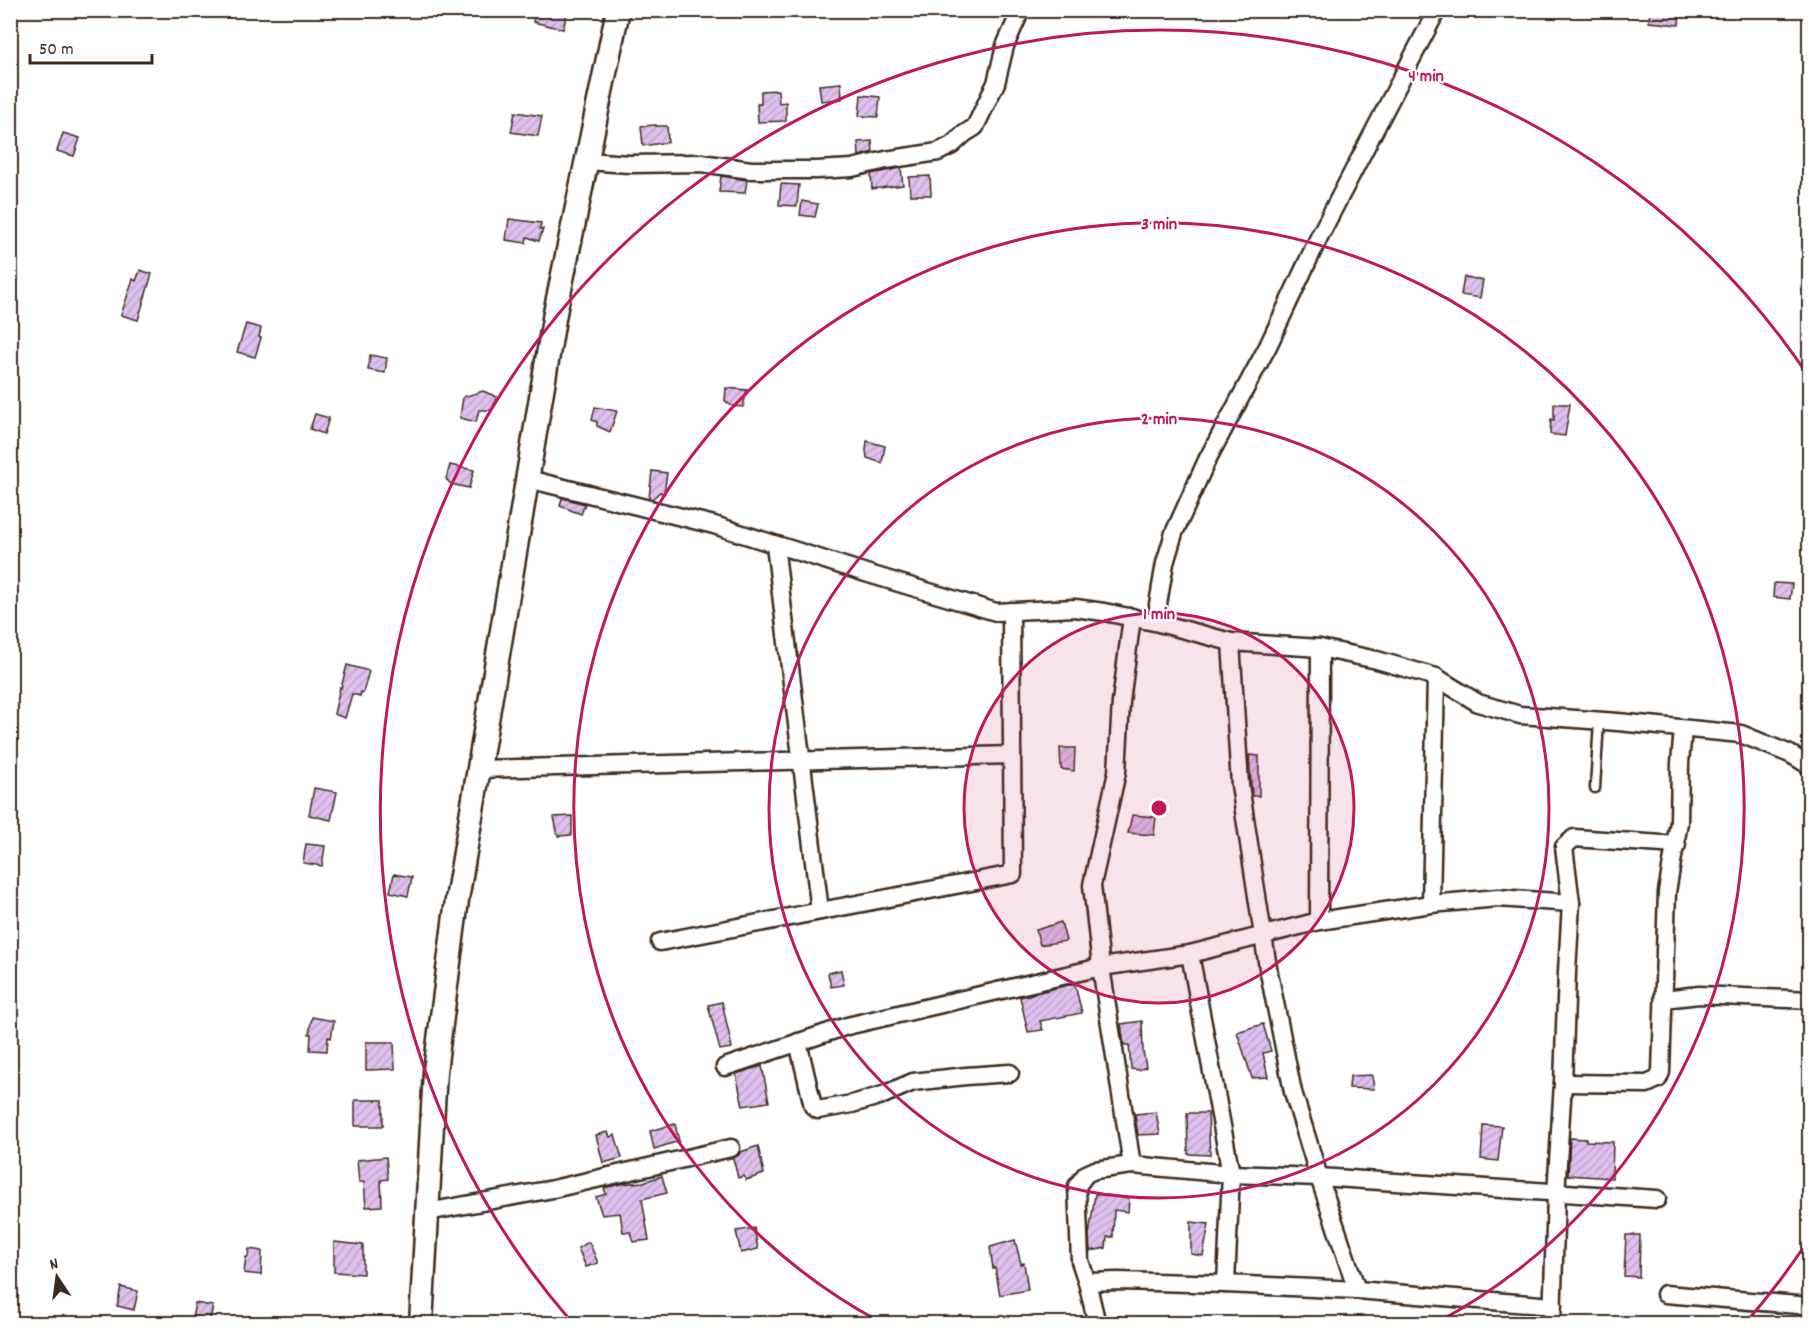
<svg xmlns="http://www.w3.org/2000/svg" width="1820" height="1334" font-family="Dekko,sans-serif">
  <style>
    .building { fill: url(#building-hatch); stroke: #3b2a1e; stroke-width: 1.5 }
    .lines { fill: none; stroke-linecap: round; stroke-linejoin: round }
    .lane-casing { stroke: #3b2a1e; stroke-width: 13 }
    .street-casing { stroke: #3b2a1e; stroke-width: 21 }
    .secondary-casing { stroke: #3b2a1e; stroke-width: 27 }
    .lane { stroke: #fff; stroke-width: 8 }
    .street { stroke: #fff; stroke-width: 16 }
    .secondary { stroke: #fff; stroke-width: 22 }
    .ring { fill: none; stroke: #c2185b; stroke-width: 3 }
    .centre { fill: #c2185b; stroke: #fff; stroke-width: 3 }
    .ring-label { font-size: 18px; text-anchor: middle; font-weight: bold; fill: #c2185b; stroke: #fff; stroke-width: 4.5; stroke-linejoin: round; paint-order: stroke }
  </style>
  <defs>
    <pattern id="building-hatch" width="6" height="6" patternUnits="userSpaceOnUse" patternTransform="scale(1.5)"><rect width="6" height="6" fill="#debfed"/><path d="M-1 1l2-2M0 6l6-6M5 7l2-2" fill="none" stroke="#bfa4cb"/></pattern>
  </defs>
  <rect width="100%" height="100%" fill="#fff"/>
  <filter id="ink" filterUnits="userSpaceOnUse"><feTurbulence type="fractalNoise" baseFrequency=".0167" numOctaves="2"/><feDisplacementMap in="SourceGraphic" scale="12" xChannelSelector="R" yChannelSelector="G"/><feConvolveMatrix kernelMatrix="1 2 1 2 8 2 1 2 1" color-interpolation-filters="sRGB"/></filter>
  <g filter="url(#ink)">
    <g class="building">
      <path d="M536,10H568L563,29L533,22Z"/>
      <path d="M1650,10H1680L1679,25L1649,22Z"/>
      <path d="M841,83L842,99L821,101L819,85Z"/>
      <path d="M778,90L779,103L786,102V121L758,122L757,104H761V91Z"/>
      <path d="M861,95L880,97L878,117L859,116Z"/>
      <path d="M515,112L542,116L538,136L511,132Z"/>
      <path d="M656,125V126H667L668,142L643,146L641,126Z"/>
      <path d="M63,133L80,138L74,156L57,151Z"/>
      <path d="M872,141L873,152L859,156L858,142Z"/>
      <path d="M901,168L903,185L872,189L871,174Z"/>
      <path d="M721,176L747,180L745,193L719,192Z"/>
      <path d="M930,176L931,195H910L909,177Z"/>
      <path d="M781,184L799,185L797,206L779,205Z"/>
      <path d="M802,201L818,204L815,217L800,215Z"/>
      <path d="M509,219L541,223L540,229H543L539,241L527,237L526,243L506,240Z"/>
      <path d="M140,270L152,274L138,320L121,315L133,279L136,281Z"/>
      <path d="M1464,277L1483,280L1480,298L1461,295Z"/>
      <path d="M246,324L261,328L259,337L261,338L255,357L237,352Z"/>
      <path d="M370,355L387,358L385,373L368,370Z"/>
      <path d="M726,388L747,390L743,407L732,406L725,401Z"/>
      <path d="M483,391L497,397L492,410H479L476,422L460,418L463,397Z"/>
      <path d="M1554,404H1570L1565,436L1550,434L1551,419L1554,420Z"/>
      <path d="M595,407L617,411L610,432L597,426V422L592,420Z"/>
      <path d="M315,414L329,418L324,434L310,429Z"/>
      <path d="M867,441L885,446L882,463L867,458L866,450Z"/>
      <path d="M450,465L474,470L469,488L451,484L446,479Z"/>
      <path d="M652,471L667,473L664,494L660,492L652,499L649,498Z"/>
      <path d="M562,498L585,504L581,514L560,506Z"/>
      <path d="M1774,583L1792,584L1790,599L1773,597Z"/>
      <path d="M347,665L369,671L363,693L361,692L360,696L352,694L345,718L334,714L340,687L341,688Z"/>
      <path d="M1060,748H1075L1074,771L1061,769Z"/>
      <path d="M1249,755L1259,756V796H1252Z"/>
      <path d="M314,788L337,792L331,820L309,815Z"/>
      <path d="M1132,815L1156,817L1154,835L1128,833Z"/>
      <path d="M572,816V835L558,836L554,817Z"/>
      <path d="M306,844L325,846L322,866L303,863Z"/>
      <path d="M394,874L412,877L408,896L390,892Z"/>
      <path d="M1061,922L1066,941L1040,945L1036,930Z"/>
      <path d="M841,970L844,985L831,987L828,973Z"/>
      <path d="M1068,985H1075L1082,1013L1040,1021L1043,1030L1028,1032L1020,997Z"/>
      <path d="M722,1002L732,1048L720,1050L708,1005Z"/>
      <path d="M312,1017L334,1021L331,1038L328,1037L327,1051L310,1050L311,1034H309Z"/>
      <path d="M1142,1021L1143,1051L1146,1067L1139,1070L1131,1069L1129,1045H1124L1121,1024Z"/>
      <path d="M1263,1024L1271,1051L1263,1053L1268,1077L1252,1078L1237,1032Z"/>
      <path d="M366,1042H394L395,1069L366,1070Z"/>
      <path d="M762,1066L769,1102L743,1106L736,1074Z"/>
      <path d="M1372,1075L1374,1089L1349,1088L1350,1076Z"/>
      <rect x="355" y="1100" width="28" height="26"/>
      <path d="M1156,1112L1160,1134L1138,1135L1135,1114Z"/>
      <path d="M1187,1113H1208L1210,1155L1188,1154Z"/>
      <path d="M675,1124L679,1141L654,1149L650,1131Z"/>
      <path d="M1483,1125L1502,1126L1498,1161L1481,1159Z"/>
      <path d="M608,1132L610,1137L615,1135L622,1158L603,1163L596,1135Z"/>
      <path d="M1570,1138L1586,1139V1141L1613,1142L1612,1178L1568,1175Z"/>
      <path d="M758,1146L764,1174L746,1180L743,1176L738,1178L733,1158L738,1156L741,1152Z"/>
      <path d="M386,1157L388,1179L381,1180L382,1206L366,1207L364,1182H359L357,1160Z"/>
      <path d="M662,1176L667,1193L642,1199L649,1240L633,1242L630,1232H623L620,1213L602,1215L596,1197L606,1194L604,1188L621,1184L643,1182Z"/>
      <path d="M1095,1194L1129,1198L1128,1212L1114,1210L1113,1237H1107L1106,1248L1090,1251L1089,1235Z"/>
      <path d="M1191,1222L1209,1224L1203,1256L1191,1254Z"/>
      <path d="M754,1228L758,1249L741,1253L736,1231Z"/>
      <path d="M1626,1235H1640L1639,1277L1624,1276Z"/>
      <path d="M1015,1240L1021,1264L1024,1263L1028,1290L1000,1295L995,1268L993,1269L990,1247Z"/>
      <path d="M334,1242L363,1245V1274L334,1272Z"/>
      <path d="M589,1242L598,1263L586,1267L578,1248Z"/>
      <path d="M249,1249L262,1251L261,1275L244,1273L246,1257H248Z"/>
      <path d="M121,1287L138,1291L134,1310L117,1306Z"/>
      <path d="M195,1303L213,1306L209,1323H191Z"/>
    </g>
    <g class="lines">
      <defs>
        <path id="lane" d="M1595,788L1599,721"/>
        <g id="street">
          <path d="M586,161L629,164L701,163L751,170H817L852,168L886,160L938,152L952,145L964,134L975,127L996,83L1005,46L1021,10"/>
          <path d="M528,479L714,525L869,574L996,612L1075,608L1104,612L1159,623L1158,604L1165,563L1174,533L1207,460L1268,346L1320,235L1437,10"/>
          <path d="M775,545L820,911"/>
          <path d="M1159,623L1231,642L1320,648L1377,660L1436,677L1478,703L1520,715L1618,722L1741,734L1790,754L1810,766"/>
          <path d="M1231,642L1240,785L1268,968L1293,1092L1319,1177L1357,1290L1553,1306"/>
          <path d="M478,769L1012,755"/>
          <path d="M1431,904L1436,677"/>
          <path d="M1319,921L1320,648"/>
          <path d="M660,942L1013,874L1011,611"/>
          <path d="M1664,999L1699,995L1810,1000"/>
          <path d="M798,1042L813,1106L818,1110L852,1104L883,1095L913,1082L966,1076L1010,1073"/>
          <path d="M725,1067L847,1026L1101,967L1190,954L1319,921L1431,904L1498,898L1571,903"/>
          <path d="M1563,1083L1647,1084L1658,1079L1661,1072L1667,892L1679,822L1680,763L1683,729"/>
          <path d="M1132,1165L1101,967L1092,885L1117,772L1121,702L1132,617"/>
          <path d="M427,1212L553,1189L731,1148"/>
          <path d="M1087,1282L1080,1261L1077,1186L1086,1174L1095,1170L1132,1165L1231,1174L1319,1177L1657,1199"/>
          <path d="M1226,1284L1357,1290"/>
          <path d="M1665,1294L1810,1306"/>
          <path d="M1097,1324L1087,1282L1118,1281L1226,1284L1231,1174L1190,954"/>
          <path d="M1552,1324L1556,1194L1563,1083L1567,972L1571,903L1564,847L1574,838L1677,845"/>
        </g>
        <path id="secondary" d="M421,1324L435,1071L457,900L555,313L618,10"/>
      </defs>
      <use href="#lane" class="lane-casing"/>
      <use href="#street" class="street-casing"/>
      <use href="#secondary" class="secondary-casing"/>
      <use href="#lane" class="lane"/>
      <use href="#street" class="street"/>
      <use href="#secondary" class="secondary"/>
    </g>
  </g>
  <circle cx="1159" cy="808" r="195" fill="#c2185b" fill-opacity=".12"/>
  <g class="ring">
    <circle cx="1159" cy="808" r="195"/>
    <circle cx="1159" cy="808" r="390"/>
    <path d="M880 1322A585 585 0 1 1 1438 1322"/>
    <path d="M1809 1239A780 780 0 0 1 1748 1320M570 1320A780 780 0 1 1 1809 377"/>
  </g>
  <circle cx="1159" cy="808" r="9" class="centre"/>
  <g class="ring-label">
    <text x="1426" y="81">4 min</text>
    <text x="1159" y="229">3 min</text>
    <text x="1159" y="424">2 min</text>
    <text x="1159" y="619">1 min</text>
  </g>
  <rect width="1820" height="1334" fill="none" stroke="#fff" stroke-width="36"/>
  <rect x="18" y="18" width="1784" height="1298" fill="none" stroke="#3b2a1e" stroke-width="2" filter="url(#ink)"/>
  <g transform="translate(57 1277) rotate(347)" stroke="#ffffff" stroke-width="4.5" paint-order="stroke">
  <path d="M0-4.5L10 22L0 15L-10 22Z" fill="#3b2a1e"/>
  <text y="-9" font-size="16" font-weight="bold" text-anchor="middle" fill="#3b2a1e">N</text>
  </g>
  <path d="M30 54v9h122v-9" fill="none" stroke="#3b2a1e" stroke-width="3"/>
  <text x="39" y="54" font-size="18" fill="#3b2a1e" stroke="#ffffff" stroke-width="4.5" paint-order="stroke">50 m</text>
</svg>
